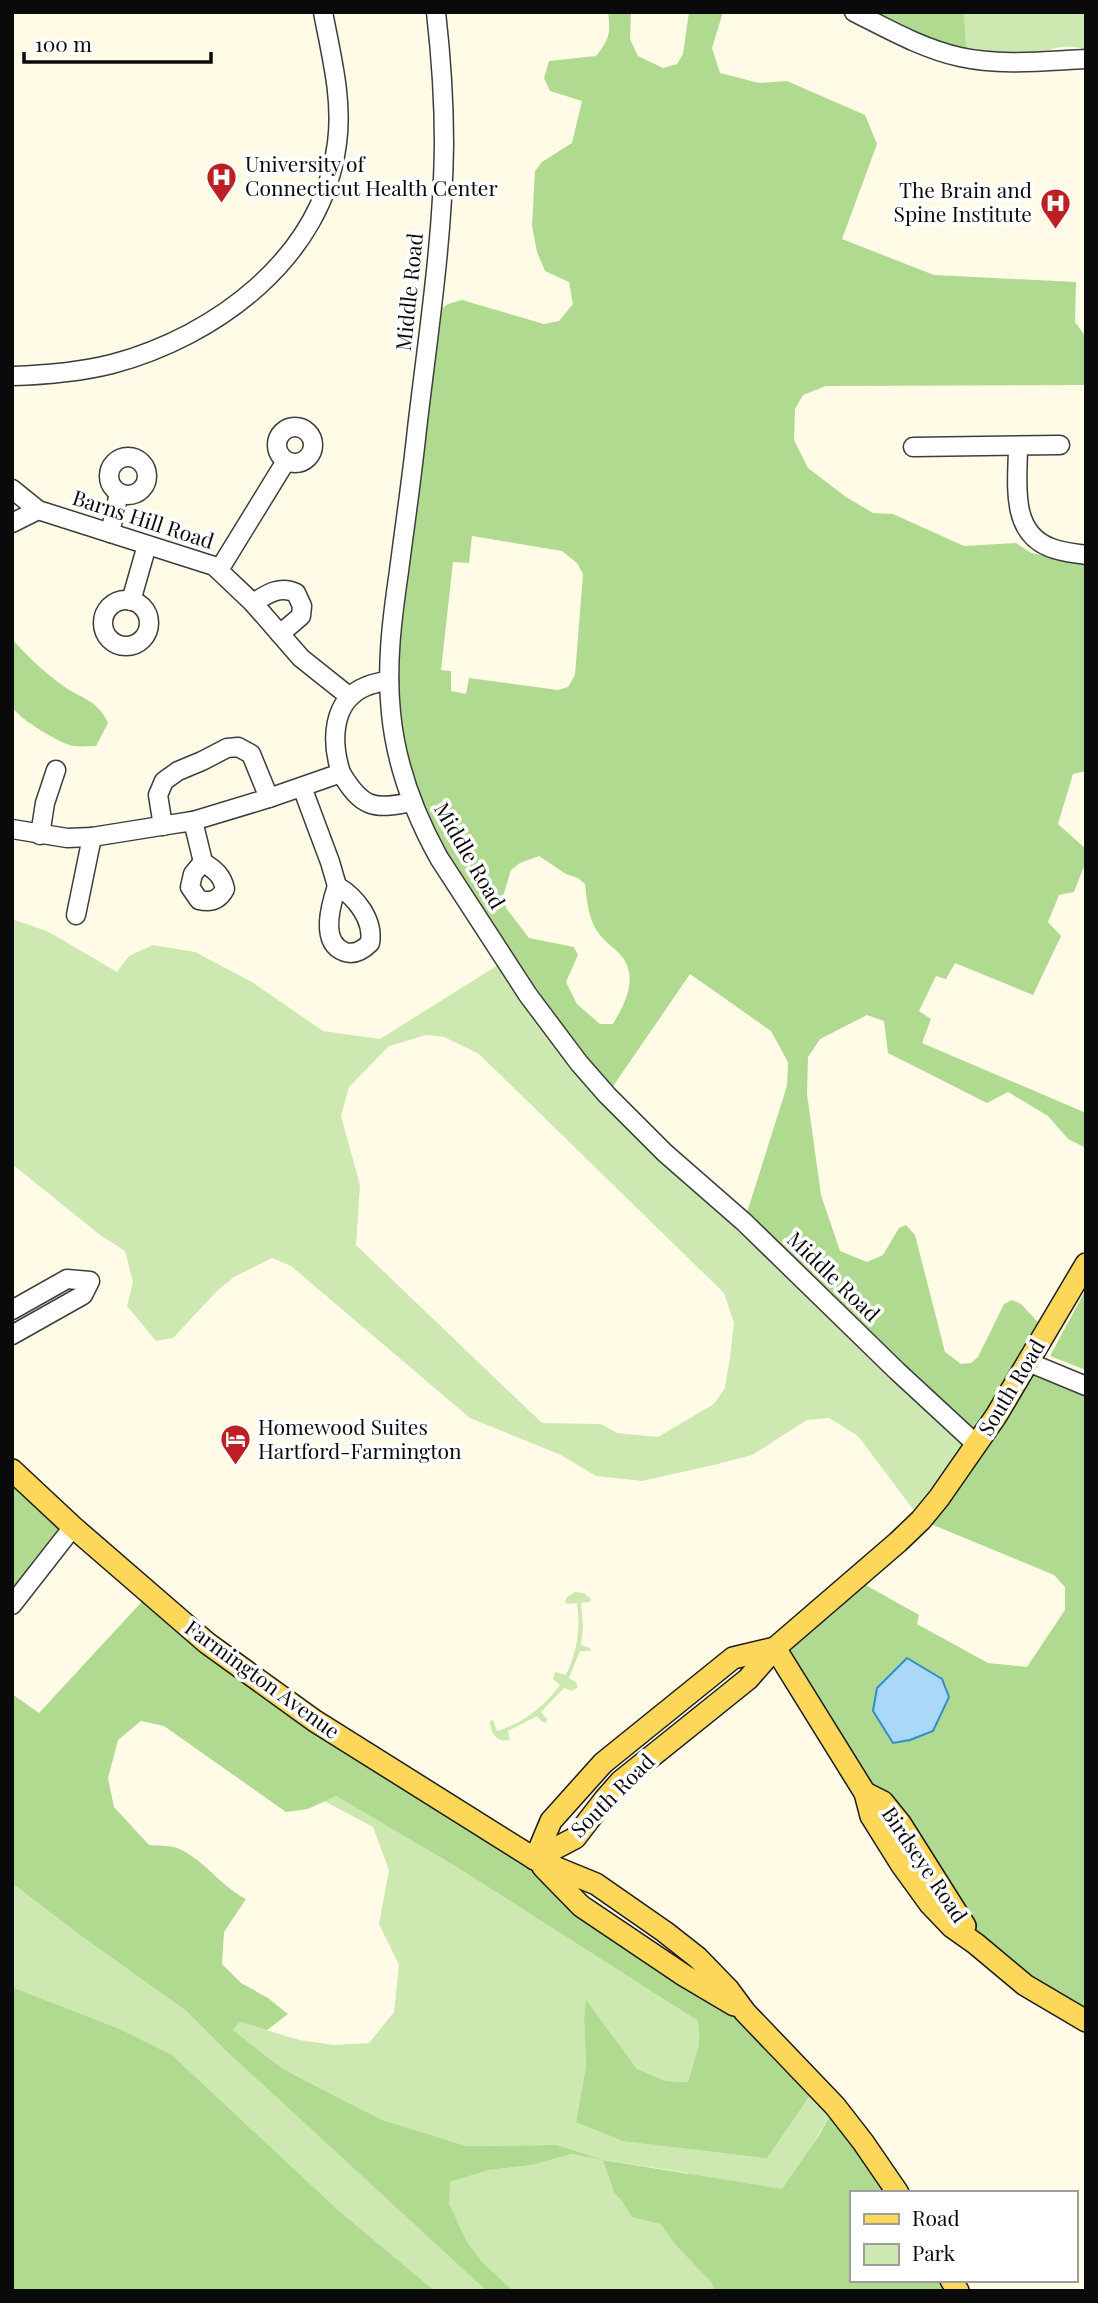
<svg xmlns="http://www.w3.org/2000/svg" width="1098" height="2303" font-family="'Playfair Display',serif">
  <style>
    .green { fill: #cde9b1; fill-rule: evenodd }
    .forest { fill: #b0da90; fill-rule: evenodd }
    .water { fill: #aad9f7; stroke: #308ed0; stroke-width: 2 }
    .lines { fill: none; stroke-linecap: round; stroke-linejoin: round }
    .minor-casing { stroke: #3d3d3d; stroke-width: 21 }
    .major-casing { stroke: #1b1b1b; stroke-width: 24 }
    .minor { stroke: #fff; stroke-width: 18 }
    .major { stroke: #fcd759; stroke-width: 21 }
    .labels { text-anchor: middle; stroke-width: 7; stroke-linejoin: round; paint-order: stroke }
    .poi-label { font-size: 21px; fill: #0a0a0a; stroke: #fff; text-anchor: start }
    .street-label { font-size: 21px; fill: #0a0a0a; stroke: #fff }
  </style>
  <rect width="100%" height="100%" fill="#fffbe7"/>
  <g class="green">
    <path d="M964,12H1086V50C1072,44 1052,47 1039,54L967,58Z"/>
    <path d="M12,919L49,932L117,972L129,956L153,945L195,952L252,982L323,1031L380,1039L506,960L579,1063L977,1445L921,1520L858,1436L829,1418L807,1420L752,1455L718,1464L642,1481L596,1476L561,1455L470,1418L291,1266L272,1258L234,1277L218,1290L173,1338L156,1341L127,1306L133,1282L125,1251L100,1235L12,1164ZM426,1035L444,1037L479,1054L724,1293L734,1323L730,1357L725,1388L714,1404L658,1437L617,1433L601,1424L542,1423L356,1245L360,1185L341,1116L349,1087L389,1046Z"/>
    <path d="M575,1592L584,1593L591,1599L589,1602L581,1603L583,1627L581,1645L590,1648L591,1651H580L569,1678L576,1682L578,1687L572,1691L564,1688L541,1712L547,1719L546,1723L542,1722L537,1716L508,1731L510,1740C497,1743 490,1733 490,1721L493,1720L497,1731C523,1723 544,1707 560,1685L553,1679L555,1672L566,1675C577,1652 581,1628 577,1603L567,1604L565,1601L567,1597Z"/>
    <path d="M336,1796L455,1866L698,2021L699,2044L688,2082L666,2081L637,2069L586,2001L584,2017L586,2066L576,2122L817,2085L835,2106L809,2151L851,2193V2280L937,2291H435L338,2210L172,2055L120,2029L12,1987V1883L77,1933L185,2010L224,2049L393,2204L450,2182L489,2170L532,2165L572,2154L596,2158L557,2145L466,2146L380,2119L283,2069L233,2030L240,2022L299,2040L334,2045L369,2043L394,2012L399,1965L379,1924L389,1870L373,1827L324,1801ZM604,2160L688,2173V2174L608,2172Z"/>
  </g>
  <g class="forest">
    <path d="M608,12H631L630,39L638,56L663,68L677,64L683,54L689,12H723L712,48L720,73L759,83L787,81L865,115L877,144L842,239L934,275L1076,282L1075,322L1086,337V385L826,386L803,395L795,409L794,440L808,468L846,497L873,513L893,514L964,546L1016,543L1031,553L1086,563V771L1073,774L1058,824L1086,849V861L1074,892L1059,895L1048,922L1061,936L1033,995L955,963L946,979L936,976L919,1011L931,1019L922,1043L1086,1113V1148L1068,1139L1048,1116L1008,1092L987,1103L888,1053L884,1021L867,1015L820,1039L808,1057L807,1094L821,1195L840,1251L867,1262L883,1255L899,1228L906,1225L915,1235L945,1352L961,1364L971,1363L978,1357L1004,1304L1012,1300L1021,1304L1046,1331L1028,1362L1086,1386V2021L976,1944L883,1802L775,1648L855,1579L919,1615L917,1624L988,1663L1027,1667L1065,1610V1587L1054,1575L921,1520L977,1445L744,1222L787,1086L788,1062L771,1031L690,974L607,1095L439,858L391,714L430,317L448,304L462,300L544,324L559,321L573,304L569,282L545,271L537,252L532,226L535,171L542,162L572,143L582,101L550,91L544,78L549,61L596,56C609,40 611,34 608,12ZM472,536L562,551L577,563L583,574L575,675L568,687L558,690L469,678L466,694L451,691V671L441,670L453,562L469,563ZM539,856L566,874L578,878L585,884C587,900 588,917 597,931C604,943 620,950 626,963C636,984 623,1007 613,1024H600L577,1004L566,982L578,955L574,947L529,938L506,908L504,893L511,870L520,863Z"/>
    <path d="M854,12H964L967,58Z"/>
    <path d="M12,639C27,656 44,672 62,685C81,699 97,699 108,723L96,746C89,746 81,747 73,746C59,743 21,720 12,707Z"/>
    <path d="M1086,1289V1370L1050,1356Z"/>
    <path d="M12,1470L73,1527L12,1605Z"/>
    <path d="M149,1594L207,1643L535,1859L706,1989L817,2085L767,2158L623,2141L576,2122L586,2066L584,2017L586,2000L637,2069L666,2081L688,2082L699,2044L698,2021L455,1866L336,1796L308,1809L286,1812L164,1726L141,1721L118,1740L108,1778L114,1807L149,1845C158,1846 169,1845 177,1848C204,1859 220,1886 246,1899L224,1932L222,1964L241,1983L268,1998L288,2014L267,2030L240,2022L233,2030L283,2069L380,2119L466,2146L557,2145L603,2160L782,2189L818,2137L835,2106L897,2193H851V2280H951L958,2291H715L711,2282L675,2244L661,2224L632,2217L622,2201L614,2192L603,2160L572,2154L532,2165L489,2170L450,2182L449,2204L467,2242L482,2262L513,2291H487L224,2049L185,2010L77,1933L12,1883V1694L39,1713Z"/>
    <path d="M12,1987L120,2029L172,2055L338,2210L435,2291H12Z"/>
  </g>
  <path class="water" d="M907,1658L942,1679L949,1697L933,1731L910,1740L893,1743L873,1711L877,1688Z"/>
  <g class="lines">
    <defs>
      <g id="minor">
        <path d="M436,12C441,56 444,100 444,144C443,240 428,335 417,429C412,477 405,524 399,571C392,619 386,665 391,713C396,765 414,813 439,858L528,995L579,1063L607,1095L665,1153L744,1222L897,1371L977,1445"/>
        <path d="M854,12C888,29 923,49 960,57C1001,66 1044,61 1086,59"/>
        <path d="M12,376C46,375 80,372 112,364C217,336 323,257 337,143C343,99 331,55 323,12"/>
        <circle cx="295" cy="445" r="18"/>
        <path d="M1018,446C1018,480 1009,531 1049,547C1060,552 1073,553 1086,555"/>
        <path d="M913,447L1060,445"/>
        <circle cx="128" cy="476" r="19"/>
        <path d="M12,489L38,510L214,566L253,603L301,658L350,697"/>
        <path d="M12,523L38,510"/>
        <path d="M110,533L119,493"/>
        <path d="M219,570L286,461"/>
        <circle cx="126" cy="623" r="23"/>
        <path d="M131,601L147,545"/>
        <path d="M253,603C267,594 280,585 296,593L302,606L301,616L280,634"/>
        <path d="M341,773C331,742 331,700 367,686C374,683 382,682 389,680"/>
        <path d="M302,787L330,862L337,886"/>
        <path d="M193,821L203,862"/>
        <path d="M163,826L158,795L164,781L178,771L202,761L227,748L238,747L251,754L269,798"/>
        <path d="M12,829L67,838L92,837L167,825L193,821L269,798L341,773C362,808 373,810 412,802"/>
        <path d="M40,835L45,803L56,770"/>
        <path d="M203,862C215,870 222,875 225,889C219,900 211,903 199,900L190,887L193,874Z"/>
        <path d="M337,886C356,897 374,920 370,943C364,949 355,955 345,952C319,943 331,904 337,886Z"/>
        <path d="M76,915L92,837"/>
        <path d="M12,1310L67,1279L90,1281L83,1295L12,1335"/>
        <path d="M1028,1362L1086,1386"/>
        <path d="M12,1605L73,1527"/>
      </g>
      <g id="major">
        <path d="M12,1470L73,1527L207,1643L315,1721L535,1859L596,1884L665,1932L698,1958L728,1989L745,2012L835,2106L863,2142L898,2193"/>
        <path d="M775,1648L865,1793L871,1816L901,1864L930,1904L952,1927L976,1944L1025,1985L1086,2021"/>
        <path d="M865,1793L883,1802L900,1823L965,1926"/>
        <path d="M535,1859L575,1838L605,1799L621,1781L748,1679L775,1648L898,1542L921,1520L939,1498L996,1416L1086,1264"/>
        <path d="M535,1859L551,1821L603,1763L733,1658L775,1648"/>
        <path d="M543,1867L581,1906L685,1976L734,2005"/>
        <path d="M951,2280L958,2291"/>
      </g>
    </defs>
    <use href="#minor" class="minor-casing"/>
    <use href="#major" class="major-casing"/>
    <use href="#minor" class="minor"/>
    <use href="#major" class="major"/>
  </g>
  <defs>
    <symbol id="hospital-pin" viewBox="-11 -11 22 30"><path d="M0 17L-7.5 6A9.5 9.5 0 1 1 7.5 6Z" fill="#bc2025" stroke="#fff"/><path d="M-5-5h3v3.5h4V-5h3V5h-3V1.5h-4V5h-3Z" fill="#fff"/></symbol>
    <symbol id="hotel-pin" viewBox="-11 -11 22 30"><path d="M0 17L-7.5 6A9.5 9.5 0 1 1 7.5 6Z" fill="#bc2025" stroke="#fff"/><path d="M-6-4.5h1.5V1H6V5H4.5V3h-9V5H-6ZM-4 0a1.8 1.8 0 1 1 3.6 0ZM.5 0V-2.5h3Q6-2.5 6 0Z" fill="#fff"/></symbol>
  </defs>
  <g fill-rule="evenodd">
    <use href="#hospital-pin" x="204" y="160" width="35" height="47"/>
    <use href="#hospital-pin" x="1038" y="186" width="35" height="47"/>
    <use href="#hotel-pin" x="218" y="1422" width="35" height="47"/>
  </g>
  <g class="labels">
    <g class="poi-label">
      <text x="245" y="172">University of<tspan x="245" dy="24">Connecticut Health Center</tspan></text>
      <text x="1032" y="198" text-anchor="end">The Brain and<tspan x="1032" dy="24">Spine Institute</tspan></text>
      <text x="258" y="1435">Homewood Suites<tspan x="258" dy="24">Hartford-Farmington</tspan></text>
    </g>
    <g class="street-label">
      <text transform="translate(410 292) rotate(-84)" y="7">Middle Road</text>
      <text transform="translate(143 520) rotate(18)" y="7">Barns Hill Road</text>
      <text transform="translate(469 856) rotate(60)" y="7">Middle Road</text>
      <text transform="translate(833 1277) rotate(44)" y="7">Middle Road</text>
      <text transform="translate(1012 1388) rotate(-59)" y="7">South Road</text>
      <text transform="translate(262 1680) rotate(36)" y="7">Farmington Avenue</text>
      <text transform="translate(613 1796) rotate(-45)" y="7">South Road</text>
      <text transform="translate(924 1865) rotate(56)" y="7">Birdseye Road</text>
    </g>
  </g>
  <rect width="1098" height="2303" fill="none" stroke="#0a0a0a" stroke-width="28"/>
  <rect x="850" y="2191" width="228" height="91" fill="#ffffff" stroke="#9d9d9d" stroke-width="2"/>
  <rect x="864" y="2214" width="35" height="10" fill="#fcd759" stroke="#9d9d9d" stroke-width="2"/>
  <text x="912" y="2226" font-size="21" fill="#0a0a0a">Road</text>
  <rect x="864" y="2244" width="35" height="21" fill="#cde9b1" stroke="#9d9d9d" stroke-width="2"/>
  <text x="912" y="2261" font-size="21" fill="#0a0a0a">Park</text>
  <path d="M24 52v10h187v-10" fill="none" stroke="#0a0a0a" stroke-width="3.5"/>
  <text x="35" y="52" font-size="21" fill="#0a0a0a" stroke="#ffffff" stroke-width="5" paint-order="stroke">100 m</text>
</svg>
